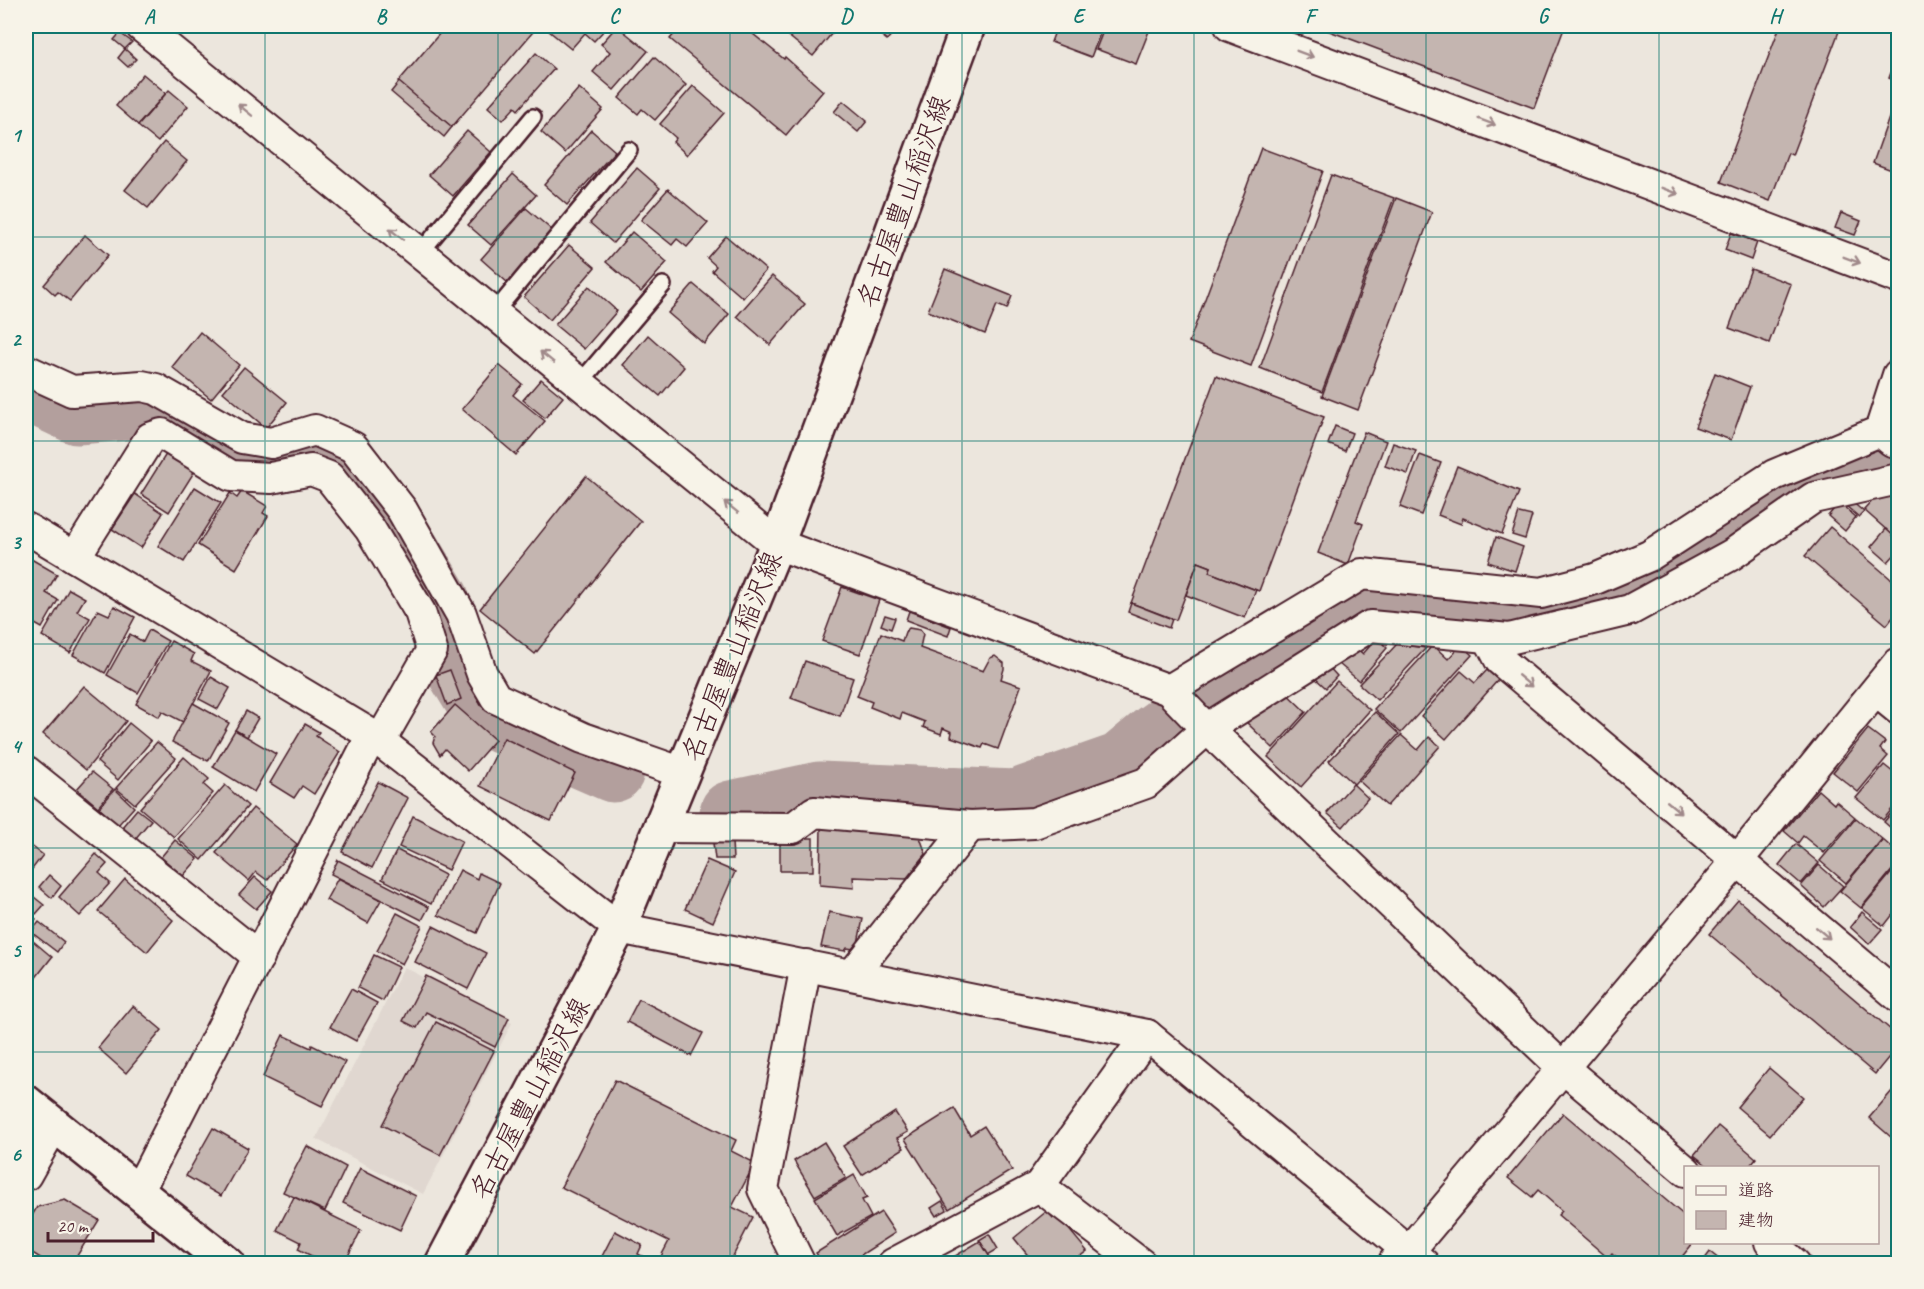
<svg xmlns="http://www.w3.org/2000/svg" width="1924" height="1289" font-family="Caveat,'Klee One',sans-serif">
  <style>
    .built { fill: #e0d7d0 }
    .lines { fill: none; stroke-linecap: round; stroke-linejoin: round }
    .river { stroke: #b39f9d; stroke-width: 63 }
    .building { fill: #c4b5b0; stroke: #4a1f2b; stroke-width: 1.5 }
    .service-casing { stroke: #4a1f2b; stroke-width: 20 }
    .minor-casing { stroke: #4a1f2b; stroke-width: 34 }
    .tertiary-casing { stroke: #4a1f2b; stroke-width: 38 }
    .secondary-casing { stroke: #4a1f2b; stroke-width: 38 }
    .service { stroke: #f7f3e8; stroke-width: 15 }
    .minor { stroke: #f7f3e8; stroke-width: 30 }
    .tertiary { stroke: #f7f3e8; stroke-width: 33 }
    .secondary { stroke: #f7f3e8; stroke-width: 33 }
    .oneway { stroke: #a0898a }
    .grid { fill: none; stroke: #0f766e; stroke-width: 1.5; stroke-opacity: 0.55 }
    .labels { text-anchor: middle; stroke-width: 4.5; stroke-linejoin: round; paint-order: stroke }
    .street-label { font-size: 28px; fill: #4a1f2b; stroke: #f7f3e8 }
    .neatline { fill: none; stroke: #0f766e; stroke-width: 2 }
    .grid-label { font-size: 20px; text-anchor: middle; font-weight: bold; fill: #0f766e }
  </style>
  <rect width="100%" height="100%" fill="#ece6dd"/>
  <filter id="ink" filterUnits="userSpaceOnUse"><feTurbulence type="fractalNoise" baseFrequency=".0167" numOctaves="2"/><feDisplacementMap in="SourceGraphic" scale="12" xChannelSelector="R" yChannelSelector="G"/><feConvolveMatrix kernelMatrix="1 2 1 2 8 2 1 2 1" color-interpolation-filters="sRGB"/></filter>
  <g filter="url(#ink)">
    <path class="built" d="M404,967L512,1023L423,1194L316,1139Z"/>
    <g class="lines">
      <g class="river">
        <path d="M26,389L77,413L148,407L235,457L279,460L310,452L345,460L394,526L438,599L457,669L485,715L613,771"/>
        <path d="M731,812L819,793L1015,801L1121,764L1158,733L1230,681L1362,601L1541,612L1621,592L1705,544L1803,482L1869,458L1898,449"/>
      </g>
    </g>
    <g class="building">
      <path d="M446,26H538L452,127L398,82Z"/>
      <path d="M554,26H608L594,41L585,33L571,49L549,31Z"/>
      <path d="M617,26L648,51L614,90L593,72L610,52L601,44Z"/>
      <path d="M681,26H743L784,59L785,57L823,91L786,135L670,39Z"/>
      <path d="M776,26H838L813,56Z"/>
      <path d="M869,26H899L887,40Z"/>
      <path d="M1057,26H1103L1091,57L1051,42Z"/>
      <path d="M1105,26L1113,29L1114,26H1151L1136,64L1096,49Z"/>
      <path d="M1316,26H1565L1534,108Z"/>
      <path d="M1780,26H1841L1792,155L1788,153L1770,201L1721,182Z"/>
      <path d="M120,33L132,42L125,49L114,40Z"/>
      <path d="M125,49L136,59L128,67L118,58Z"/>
      <path d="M536,53L554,69L518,110L515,107L503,120L488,107Z"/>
      <path d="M1898,53V82L1889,78Z"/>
      <path d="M654,57L686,85L655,120L642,109L638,114L619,98Z"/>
      <path d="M143,74L166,93L138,125L116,106Z"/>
      <path d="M399,82L452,127L444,137L391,92Z"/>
      <path d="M693,86L724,113L687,155L673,142L676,138L660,124Z"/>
      <path d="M579,88L603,109L565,153L541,132Z"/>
      <path d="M169,90L188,106L158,142L138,126Z"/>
      <path d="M843,101L867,121L858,132L834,112Z"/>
      <path d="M1891,112L1898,115L1897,172L1873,163Z"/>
      <path d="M591,130L615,151L567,205L544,185Z"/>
      <path d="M467,131L491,152L453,196L429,175Z"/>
      <path d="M164,142L187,161L148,208L125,190Z"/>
      <path d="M1261,148L1323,171L1251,366L1189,342Z"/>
      <path d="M637,168L660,188L613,243L590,223Z"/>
      <path d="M513,174L536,195L491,245L468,225Z"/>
      <path d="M1331,175L1394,198L1322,392L1260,368Z"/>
      <path d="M668,189L708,223L687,247L677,239L672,245L641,220Z"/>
      <path d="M1396,198L1432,212L1358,410L1322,396Z"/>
      <path d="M526,208L553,231L508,283L481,259Z"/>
      <path d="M1841,213L1861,221L1855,235L1835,228Z"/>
      <path d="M632,232L667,262L641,292L606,262Z"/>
      <path d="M1731,233L1757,242L1751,260L1725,250Z"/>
      <path d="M85,235L108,255L70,301L58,292L55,295L44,285Z"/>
      <path d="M726,236L766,270L743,298L712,271L716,266L707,258Z"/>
      <path d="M569,245L595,267L550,320L524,297Z"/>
      <path d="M945,269L1012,296L1007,309L997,305L985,334L928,311Z"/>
      <path d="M1751,269L1791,284L1769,343L1729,328Z"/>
      <path d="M772,276L805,304L770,345L737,316Z"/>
      <path d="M693,284L729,314L704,344L668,313Z"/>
      <path d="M589,286L617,311L584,349L555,325Z"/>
      <path d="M200,332L239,365L211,399L172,367Z"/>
      <path d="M648,335L684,367L660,396L623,365Z"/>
      <path d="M499,365L522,384L513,395L545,421L516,455L462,409Z"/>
      <path d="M244,367L287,402L266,428L223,392Z"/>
      <path d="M1715,373L1750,387L1731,440L1695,427Z"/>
      <path d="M1216,376L1324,417L1259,591L1209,572L1211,567L1198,562L1176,620L1131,603Z"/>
      <path d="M541,379L563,397L545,418L523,400Z"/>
      <path d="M1335,426L1352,433L1345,451L1328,444Z"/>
      <path d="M1364,432L1386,441L1356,521L1363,524L1348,565L1318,553Z"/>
      <path d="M1393,443L1416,451L1408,474L1385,466Z"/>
      <path d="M168,451L196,469L169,512L141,494Z"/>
      <path d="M1420,455L1441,463L1421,515L1400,507Z"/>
      <path d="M1457,466L1519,492L1502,534L1463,518L1461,524L1438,515Z"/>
      <path d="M586,476L641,521L535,654L480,609Z"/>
      <path d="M195,487L221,503L184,562L158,546Z"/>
      <path d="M1883,489L1891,496L1898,489V540L1864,510Z"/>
      <path d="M242,491L267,506L263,513L268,516L236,569L198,545L230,493L237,498Z"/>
      <path d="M135,494L163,513L141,548L112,529Z"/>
      <path d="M1851,501L1864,512L1859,517L1846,506Z"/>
      <path d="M1839,503L1856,517L1845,531L1828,516Z"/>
      <path d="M1519,513L1532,516L1525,539L1512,535Z"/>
      <path d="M1830,527L1898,585V611L1887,625L1805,556Z"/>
      <path d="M1886,529L1898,540V551L1888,562L1871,547Z"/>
      <path d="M1496,537L1523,547L1515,571L1488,562Z"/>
      <path d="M26,556L57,574L46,593L58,600L42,628L26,619Z"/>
      <path d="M1198,562L1211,567L1209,572L1256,590L1245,618L1186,595Z"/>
      <path d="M842,587L879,600L860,654L822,641Z"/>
      <path d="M69,589L85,598L77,611L90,618L70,653L42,636Z"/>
      <path d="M1131,603L1172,619L1169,628L1128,612Z"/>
      <path d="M114,606L135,617L105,673L73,655L98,610L109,615Z"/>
      <path d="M909,611L951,627L948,636L906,620Z"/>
      <path d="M885,615L895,618L891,629L881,625Z"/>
      <path d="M909,628L920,630L923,634L920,648L983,671L990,658L995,656L1004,663V669L1001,679L1021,686L998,749L984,744L982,748L951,737L952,732L943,728L941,734L923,727L925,722L902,713L900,719L870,707L872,702L857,696L881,633L902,641L905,632Z"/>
      <path d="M149,630L168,641L138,693L107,675L130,634L143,642Z"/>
      <path d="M1377,638L1387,648L1359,681L1339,664L1354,646L1363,654Z"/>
      <path d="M171,641L194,654L191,661L211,671L183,722L162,711L159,717L136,704Z"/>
      <path d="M1397,644L1426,648L1377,700L1359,684Z"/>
      <path d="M1433,645L1448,659L1461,645L1472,655L1401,733L1374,709Z"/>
      <path d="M805,661L853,678L840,716L791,698Z"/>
      <path d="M1327,665L1337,676L1326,688L1315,678Z"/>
      <path d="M450,670L461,699L447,705L436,675Z"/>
      <path d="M1487,670L1498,680L1446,739L1421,716L1461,671L1475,683Z"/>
      <path d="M211,677L230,688L218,709L199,699Z"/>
      <path d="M1337,681L1370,710L1301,787L1268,757Z"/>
      <path d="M84,686L126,721L86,770L43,734Z"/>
      <path d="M1282,689L1306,712L1273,748L1244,720Z"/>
      <path d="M193,703L229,723L208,761L172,742Z"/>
      <path d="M455,705L495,740L468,771L445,749L440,755L433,743L435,736L431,732Z"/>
      <path d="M246,711L258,718L247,737L235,730Z"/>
      <path d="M1375,712L1399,734L1354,784L1329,761Z"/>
      <path d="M129,723L151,741L118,780L97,762Z"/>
      <path d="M305,724L319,732L316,736L340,752L314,794L302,786L294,798L270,783Z"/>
      <path d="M1868,729L1885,742L1880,749L1888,756L1858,792L1833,772Z"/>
      <path d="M235,730L276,754L254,792L213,767Z"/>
      <path d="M1401,735L1418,750L1429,737L1440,746L1387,806L1359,781Z"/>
      <path d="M504,738L575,773L551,821L480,786Z"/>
      <path d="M157,742L176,758L135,804L116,788Z"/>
      <path d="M184,757L209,779L204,785L213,793L174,837L140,808Z"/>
      <path d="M1884,765L1894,773L1897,769L1898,770V802L1883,820L1856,798Z"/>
      <path d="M92,772L113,789L98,807L77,789Z"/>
      <path d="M378,782L408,798L372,868L342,852Z"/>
      <path d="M1353,784L1368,798L1343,827L1327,813Z"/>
      <path d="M225,785L248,806L202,860L178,839Z"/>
      <path d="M115,789L134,807L118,825L99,808Z"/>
      <path d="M1818,790L1834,804L1836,801L1855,817L1824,853L1803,836L1798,843L1784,831Z"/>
      <path d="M1898,805V834L1884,822Z"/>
      <path d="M253,808L297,844L267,880L256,872L249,881L216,853Z"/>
      <path d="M137,809L151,820L135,839L122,827Z"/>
      <path d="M413,816L462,841L448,870L399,847Z"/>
      <path d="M1856,818L1882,839L1846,883L1820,861Z"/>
      <path d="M821,826L917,829L926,854L906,879L853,877L854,888L820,885Z"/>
      <rect x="780" y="838" width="33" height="33"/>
      <path d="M175,840L198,859L183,876L161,857Z"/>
      <path d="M1883,840L1898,853V863L1861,908L1840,891Z"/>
      <path d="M26,842L43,855L26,877Z"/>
      <path d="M732,842L733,859H715L713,843Z"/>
      <path d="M1796,844L1819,863L1801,884L1779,865Z"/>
      <path d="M397,850L445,875L431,904L382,879Z"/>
      <path d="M96,854L107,864L99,873L110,883L80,916L59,897Z"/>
      <path d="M338,860L429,907L422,920L331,874Z"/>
      <path d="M707,860L735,872L713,922L685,909Z"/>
      <path d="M1819,865L1843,886L1824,907L1801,886Z"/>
      <path d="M1898,865V908L1884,926L1862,908Z"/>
      <path d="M460,870L477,879L479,873L500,883L477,933L438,915Z"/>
      <path d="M49,875L61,886L52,898L39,887Z"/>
      <path d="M255,877L272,891L256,909L239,895Z"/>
      <path d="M338,878L381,900L368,923L326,900Z"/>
      <path d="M125,879L173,920L147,952L98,911Z"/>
      <path d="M29,893L44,905L36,914L26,906V897Z"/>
      <path d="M1738,900L1898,1036V1046L1875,1074L1709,934Z"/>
      <path d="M26,912L36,919L30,927L26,924Z"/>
      <path d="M829,912L863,919L858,943L854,949L847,948L845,951L821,947Z"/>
      <path d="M1862,912L1882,929L1869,944L1850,927Z"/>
      <path d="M397,913L422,926L402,964L377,951Z"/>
      <path d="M39,922L64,942L57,952L31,932Z"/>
      <path d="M433,926L486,953L468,989L415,962Z"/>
      <path d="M26,935L52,957L26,990Z"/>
      <path d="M374,955L399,967L383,1001L358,988Z"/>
      <path d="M426,976L509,1018L495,1047L426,1012L417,1028L403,1021Z"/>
      <path d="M351,989L377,1003L356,1041L330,1027Z"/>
      <path d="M639,999L703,1033L691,1056L627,1022Z"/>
      <path d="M133,1006L162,1030L126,1073L98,1048Z"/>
      <path d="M436,1022L494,1051L440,1155L382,1125Z"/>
      <path d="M283,1035L311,1048L312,1045L345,1062L322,1106L263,1077Z"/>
      <path d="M1769,1068L1803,1097L1770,1135L1737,1107Z"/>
      <path d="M615,1080L736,1140L731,1151L755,1163L732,1207L753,1217L729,1264H657L669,1241L561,1187Z"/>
      <path d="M1898,1084V1130L1892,1138L1869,1118Z"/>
      <path d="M954,1108L970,1135L984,1126L1012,1170L949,1209L905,1139Z"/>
      <path d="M895,1112L908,1132L897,1138L904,1148L862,1175L843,1146Z"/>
      <path d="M1563,1113L1686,1217V1242H1694L1676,1264H1625L1612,1253L1608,1258L1558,1215L1562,1211L1538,1190L1532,1197L1508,1178Z"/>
      <path d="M1718,1126L1756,1158L1748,1168H1710L1694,1155Z"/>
      <path d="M213,1128L248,1148L221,1196L186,1176Z"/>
      <path d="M824,1142L846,1178L815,1196L794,1161Z"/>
      <path d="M307,1146L346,1167L325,1211L283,1192Z"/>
      <path d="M360,1168L416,1196L400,1230L343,1203Z"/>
      <path d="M854,1175L867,1198L862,1200L871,1217L837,1236L815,1198Z"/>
      <path d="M294,1197L361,1230L344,1264H327L298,1249L301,1242L277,1230Z"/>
      <path d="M65,1200L99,1220L72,1264H60L55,1261L54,1264H50L26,1249V1226L37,1207Z"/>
      <path d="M942,1201L947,1210L936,1216L931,1208Z"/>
      <path d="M1047,1211L1053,1218L1057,1215L1087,1251L1075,1260L1078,1264H1033L1034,1263L1014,1238Z"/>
      <path d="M881,1212L895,1233L847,1264H823L816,1253Z"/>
      <path d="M615,1231L642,1245L638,1254L648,1259L646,1264H598Z"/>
      <path d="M989,1234L998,1249L988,1255L979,1240Z"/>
      <path d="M980,1241L994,1264H942Z"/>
      <path d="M1710,1252L1725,1264H1701Z"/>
    </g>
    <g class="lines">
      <defs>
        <g id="service">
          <path d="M420,253L533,117"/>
          <path d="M494,313L629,150"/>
          <path d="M580,383L663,285"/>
        </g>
        <g id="minor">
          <path d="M141,26L777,544L1169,690L1195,717L1562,1067L1686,1171"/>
          <path d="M1230,26L1898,278"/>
          <path d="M26,370L72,391L142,386L156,389L242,438L271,443L315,430L353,447L402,510L461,614L482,674L496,698L583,738L683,773"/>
          <path d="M1892,441L1880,431L1898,375"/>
          <path d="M26,528L372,735L619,928L1147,1035L1424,1264"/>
          <path d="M75,557L150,438L162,434L231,476L271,478L311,470L329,477L370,529L420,612L432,650L380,741"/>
          <path d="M1488,637L1500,660L1898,996"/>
          <path d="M1169,690L1362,574L1541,593L1595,579L1649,556L1774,475L1880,431L1898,427"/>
          <path d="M1876,691L1898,709"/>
          <path d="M26,771L259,957"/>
          <path d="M660,827L793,828L814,812L970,826L1034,823L1146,783L1208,728L1370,626L1509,639L1630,610L1731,555L1813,498L1898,479"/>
          <path d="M852,975L970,826"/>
          <path d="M26,1175L54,1125"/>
          <path d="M1039,1186L1141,1264"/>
          <path d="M138,1192L372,735"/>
          <path d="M1770,1242L1795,1264"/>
          <path d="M1394,1262L1409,1251L1737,861L1898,663"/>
          <path d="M800,1264L763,1189L806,965"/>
          <path d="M893,1264L1039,1186L1147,1035"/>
        </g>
        <path id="tertiary" d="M26,1102L228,1264"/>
        <path id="secondary" d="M442,1264L619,928L777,544L968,26"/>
      </defs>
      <use href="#service" class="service-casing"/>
      <use href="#minor" class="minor-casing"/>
      <use href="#tertiary" class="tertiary-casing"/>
      <use href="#secondary" class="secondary-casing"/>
      <use href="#service" class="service"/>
      <use href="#minor" class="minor"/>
      <use href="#tertiary" class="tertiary"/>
      <use href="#secondary" class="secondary"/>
    </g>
    <defs><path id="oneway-shaft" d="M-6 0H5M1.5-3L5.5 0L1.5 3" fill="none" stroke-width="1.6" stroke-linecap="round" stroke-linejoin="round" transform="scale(1.5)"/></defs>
    <g class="oneway">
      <use href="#oneway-shaft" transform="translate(1305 54) rotate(21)"/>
      <use href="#oneway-shaft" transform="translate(245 110) rotate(-141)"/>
      <use href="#oneway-shaft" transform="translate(1487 122) rotate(21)"/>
      <use href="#oneway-shaft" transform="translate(1670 191) rotate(21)"/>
      <use href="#oneway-shaft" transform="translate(396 234) rotate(-141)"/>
      <use href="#oneway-shaft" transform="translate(1852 260) rotate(21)"/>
      <use href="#oneway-shaft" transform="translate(547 357) rotate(-141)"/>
      <use href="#oneway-shaft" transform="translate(731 507) rotate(-141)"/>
      <use href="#oneway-shaft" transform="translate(1525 681) rotate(40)"/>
      <use href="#oneway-shaft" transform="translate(1674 807) rotate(40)"/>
      <use href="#oneway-shaft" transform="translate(1823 933) rotate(40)"/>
    </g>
  </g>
  <path class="grid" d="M265,26V1264M498,26V1264M730,26V1264M962,26V1264M1194,26V1264M1426,26V1264M1659,26V1264M26,237H1898M26,441H1898M26,644H1898M26,848H1898M26,1052H1898"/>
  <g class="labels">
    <g class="street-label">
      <text transform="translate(903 201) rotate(-70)" y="10">名古屋豊山稲沢線</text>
      <text transform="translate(731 656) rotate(-68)" y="10">名古屋豊山稲沢線</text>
      <text transform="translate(529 1098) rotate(-62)" y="10">名古屋豊山稲沢線</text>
    </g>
  </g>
  <rect width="1924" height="1289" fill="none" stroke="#f7f3e8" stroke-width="66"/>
  <rect x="1684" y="1166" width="195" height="78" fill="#f7f3e8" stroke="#b29e9c" stroke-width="1.5"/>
  <rect x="1696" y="1186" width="30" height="9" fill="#f7f3e8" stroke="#b29e9c" stroke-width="1.5"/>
  <text x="1738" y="1196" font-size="18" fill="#4a1f2b">道路</text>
  <rect x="1696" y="1211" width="30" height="18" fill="#c4b5b0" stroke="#b29e9c" stroke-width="1.5"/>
  <text x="1738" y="1226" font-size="18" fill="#4a1f2b">建物</text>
  <path d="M48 1232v9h105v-9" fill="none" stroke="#4a1f2b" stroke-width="3"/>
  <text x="57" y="1232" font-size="18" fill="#4a1f2b" stroke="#f7f3e8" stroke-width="4.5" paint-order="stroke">20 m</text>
  <rect x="33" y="33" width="1858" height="1223" class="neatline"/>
  <g class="grid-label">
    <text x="149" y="23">A</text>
    <text x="381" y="23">B</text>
    <text x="614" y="23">C</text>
    <text x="846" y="23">D</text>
    <text x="1078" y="23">E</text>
    <text x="1310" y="23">F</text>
    <text x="1543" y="23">G</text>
    <text x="1775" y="23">H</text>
    <text x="16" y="142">1</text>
    <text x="16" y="346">2</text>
    <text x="16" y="549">3</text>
    <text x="16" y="753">4</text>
    <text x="16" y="957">5</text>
    <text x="16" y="1161">6</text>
  </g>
</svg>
